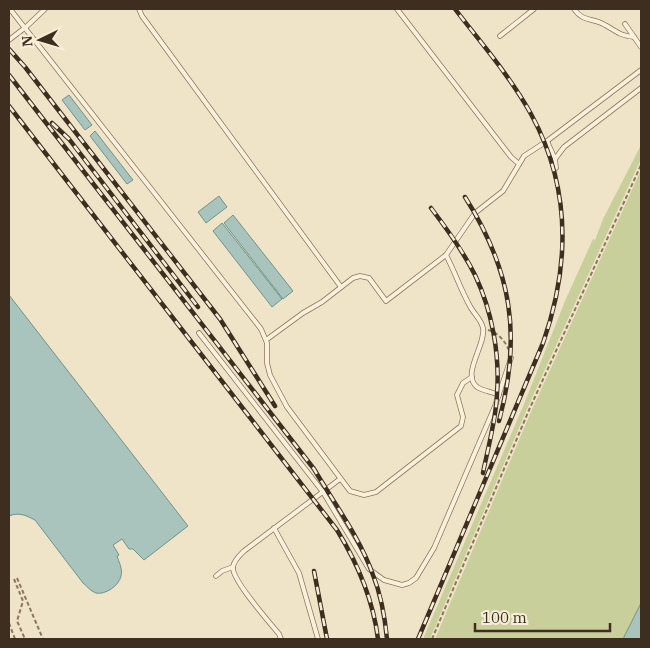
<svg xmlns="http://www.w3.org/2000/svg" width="650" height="648" font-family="'IBM Plex Serif',serif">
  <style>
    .green { fill: #c9cf9b }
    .water { fill: #a9c4bc; stroke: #6f938a }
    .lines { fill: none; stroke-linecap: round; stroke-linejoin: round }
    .lane-casing { stroke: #8d765c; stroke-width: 5.5 }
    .path { stroke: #8d765c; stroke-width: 2; stroke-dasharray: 4 2.5; stroke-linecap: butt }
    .lane { stroke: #faf1dc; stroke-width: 4 }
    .rail-casing { stroke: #3d2e20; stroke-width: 4.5 }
    .rail { stroke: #f7eed8; stroke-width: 2.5; stroke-dasharray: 8; stroke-linecap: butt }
  </style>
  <rect width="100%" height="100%" fill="#f0e4c8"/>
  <g class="green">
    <path d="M641,145V159L527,409L430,639H423L524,404L565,301L593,239L595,240L603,219Z"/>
    <path d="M641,170V603L623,639H435L530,414Z"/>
  </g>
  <g class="water">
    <path d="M69,95L92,125L85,130L62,100Z"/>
    <path d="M95,131L133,180L127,184L90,136Z"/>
    <path d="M219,196L227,207L206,223L198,212Z"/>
    <path d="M233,215L293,291L283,299L224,223Z"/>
    <path d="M222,223L282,299L272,307L213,231Z"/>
    <path d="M9,295L188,526L144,560L133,549H129L122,539L113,545L119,555L117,556C119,562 123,570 121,576C119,586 105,595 96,593C90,591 87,586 83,583L35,520C25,515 19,512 9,516Z"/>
    <path d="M641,603V639H623Z"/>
  </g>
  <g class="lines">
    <defs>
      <g id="lane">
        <path d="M10,9L261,329L267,343V363L270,375L287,407L350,491L364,495L376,492L461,426L463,417L457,395L463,383L472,377"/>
        <path d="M139,9L142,16L341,287"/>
        <path d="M397,9L511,157L519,164"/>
        <path d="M574,9C584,23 592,17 605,25C618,32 618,35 634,37"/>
        <path d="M625,24L641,47"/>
        <path d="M500,36L534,9"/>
        <path d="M9,40L26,27L45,9"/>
        <path d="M547,141L555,159L556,168"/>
        <path d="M555,159L564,147L641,88"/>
        <path d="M446,255C455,272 461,291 471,308C475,315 481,319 483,328C486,345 461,374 477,387C483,391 493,392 499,395"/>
        <path d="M199,333L323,492L369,569L384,580L402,585L409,583L416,578L434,548L495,406L511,358"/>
        <path d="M266,340L303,313L322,302L353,278L360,276L369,278L386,301L446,255L475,213L503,191L524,156L547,141L641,70"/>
        <path d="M274,528L299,573L318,639"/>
        <path d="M216,576L222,571L233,567"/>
        <path d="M281,639L279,634C270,623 231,579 233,567C234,560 240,555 244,551L340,479"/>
      </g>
    </defs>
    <use href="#lane" class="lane-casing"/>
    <g class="path">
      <path d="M488,330C499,333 506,342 510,353"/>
      <path d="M17,578L43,639"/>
      <path d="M14,579L23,601L17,621L25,639"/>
      <path d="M9,623L15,639"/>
      <path d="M432,639L529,410L641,165"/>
    </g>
    <use href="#lane" class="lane"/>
    <defs>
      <g id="rail">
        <path d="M9,49L25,67L220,319L275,406"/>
        <path d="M9,75L314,469C334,503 360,538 373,575C381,595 385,618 387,639"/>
        <path d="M9,106L337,530C358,564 373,599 378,639"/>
        <path d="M52,123L69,139L198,307"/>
        <path d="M465,197C512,271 522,336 499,421"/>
        <path d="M431,208C447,229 463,251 475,275C492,311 500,354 497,394C496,420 488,447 483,473"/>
        <path d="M314,571L327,639"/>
        <path d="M418,639L543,343C570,266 571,187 531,114C510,76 481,43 455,9"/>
      </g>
    </defs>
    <use href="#rail" class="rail-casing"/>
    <use href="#rail" class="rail"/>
  </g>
  <rect width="650" height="648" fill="none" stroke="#3d2e20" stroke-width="20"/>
  <g transform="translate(40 40) rotate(265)" stroke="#f7eed8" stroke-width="4" paint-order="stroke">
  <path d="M0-4L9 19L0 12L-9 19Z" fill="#3d2e20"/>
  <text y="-8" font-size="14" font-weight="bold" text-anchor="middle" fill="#3d2e20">N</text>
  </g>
  <path d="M475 623v8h135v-8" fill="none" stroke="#3d2e20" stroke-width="2.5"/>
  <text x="482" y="623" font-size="15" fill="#3d2e20" stroke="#f7eed8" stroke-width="4" paint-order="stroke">100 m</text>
</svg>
